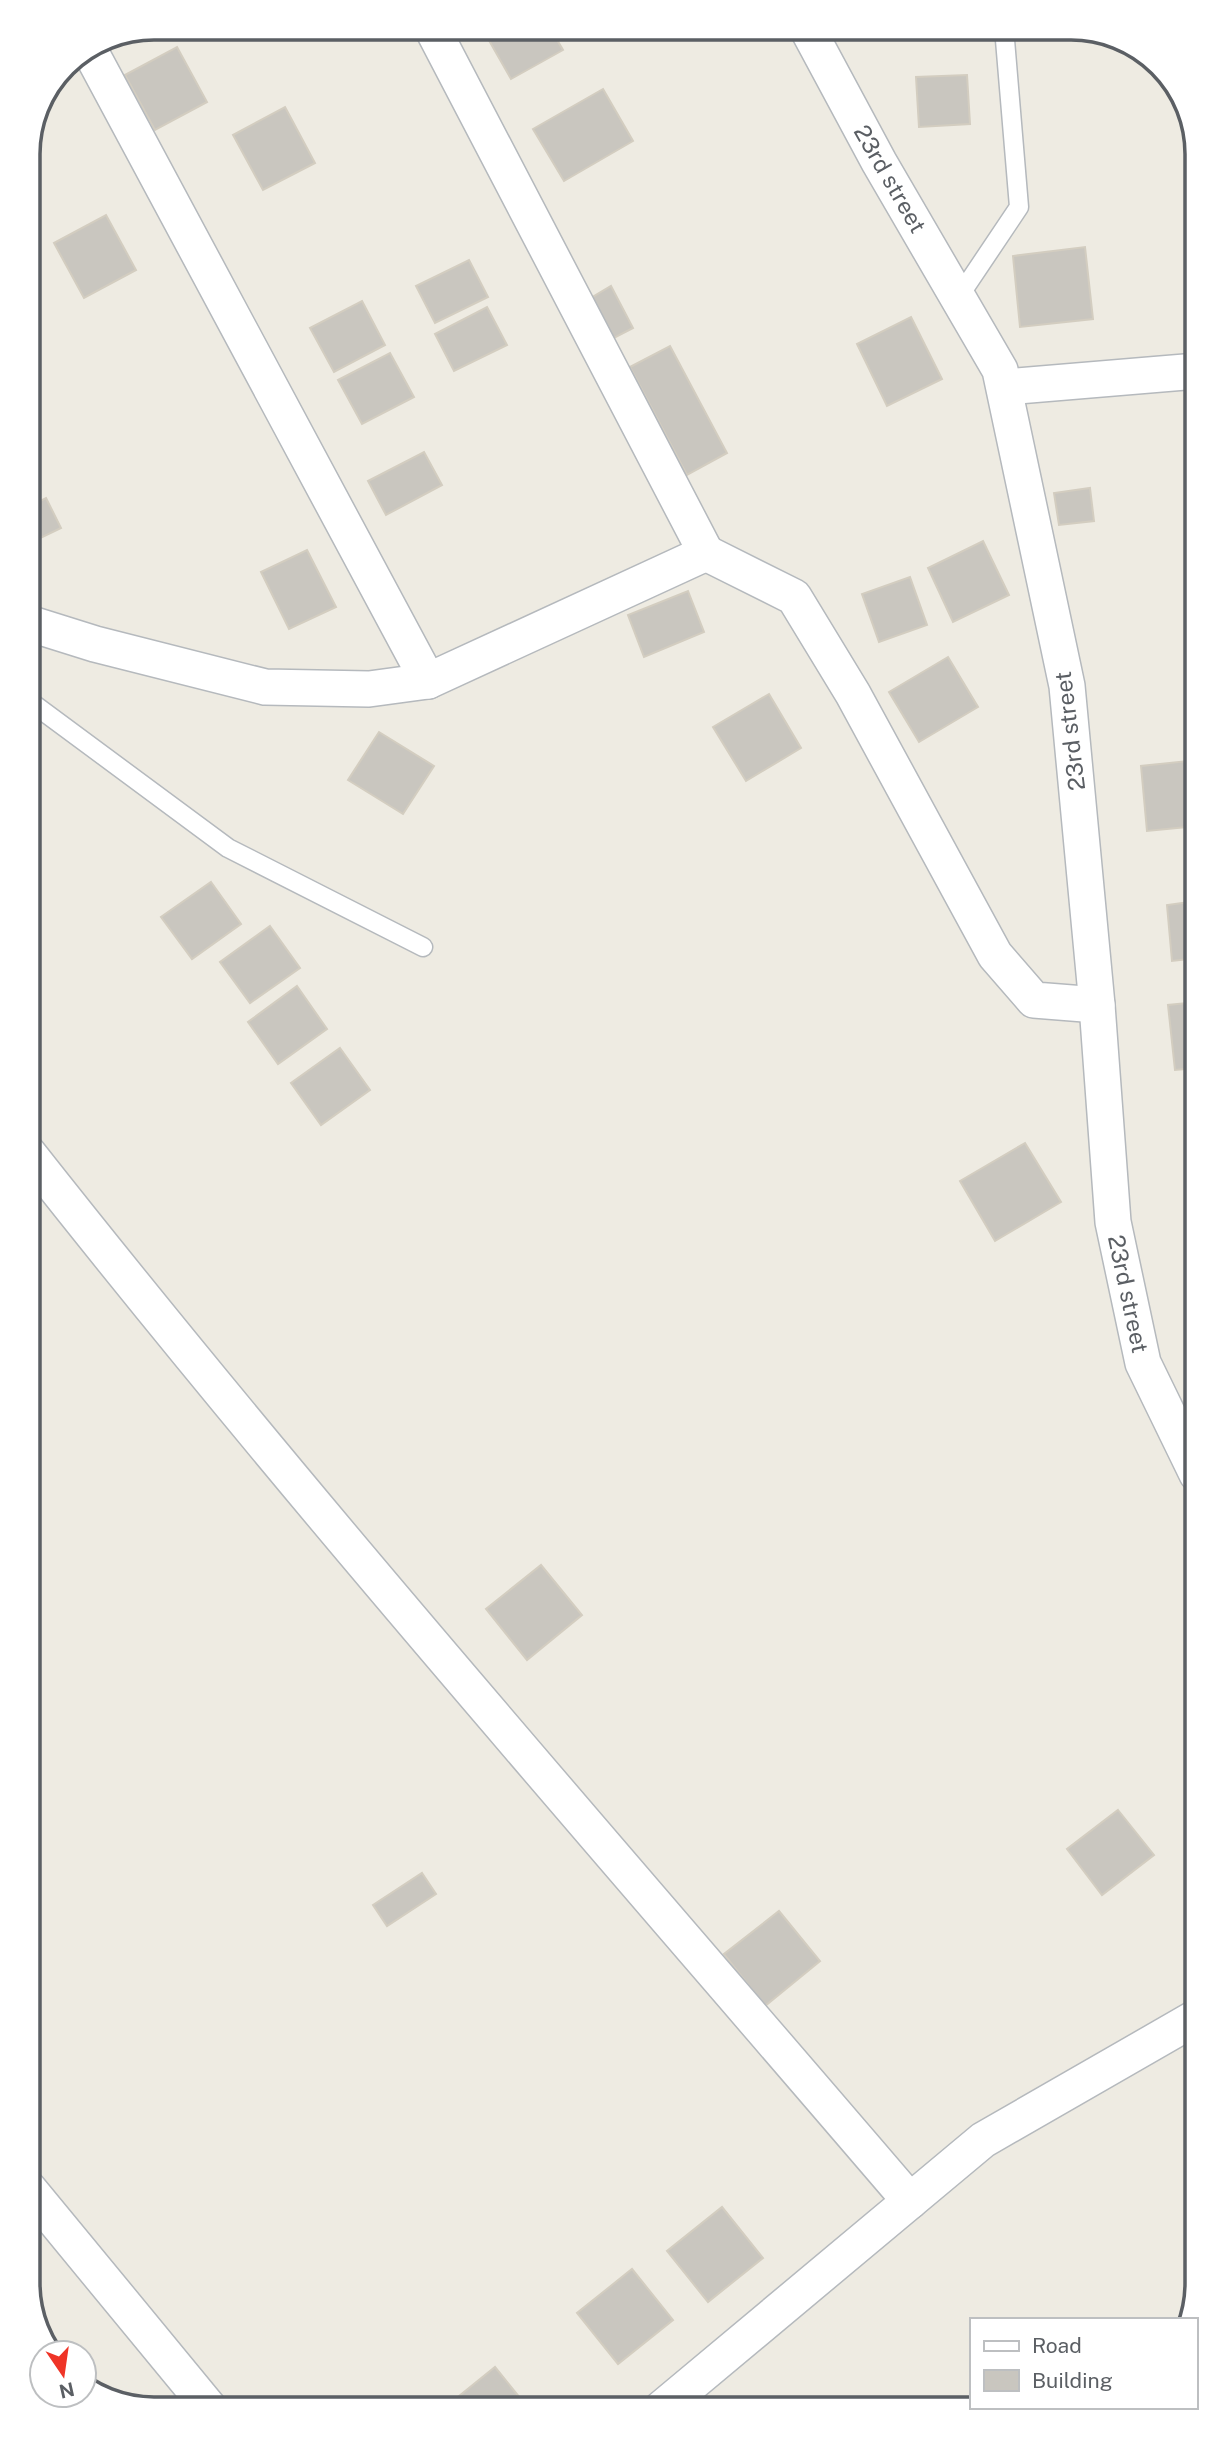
<svg xmlns="http://www.w3.org/2000/svg" width="1225" height="2437" font-family="'Public Sans',sans-serif">
  <style>
    .building { fill: #c9c6bf; stroke: #d3cdc0; stroke-width: 2 }
    .lines { fill: none; stroke-linecap: round; stroke-linejoin: round }
    .lane-casing { stroke: #b5b9bd; stroke-width: 21 }
    .street-casing { stroke: #b5b9bd; stroke-width: 38 }
    .lane { stroke: #fff; stroke-width: 18 }
    .street { stroke: #fff; stroke-width: 35 }
    .labels { text-anchor: middle; stroke-width: 6; stroke-linejoin: round; paint-order: stroke }
    .street-label { font-size: 23px; fill: #5b5f64; stroke: #fff }
    .rim { fill: none; stroke: #5b5f64; stroke-width: 3.5 }
  </style>
  <rect width="100%" height="100%" fill="#eeebe2"/>
  <g class="building">
    <path d="M485,28H550L563,50L511,79L483,30Z"/>
    <path d="M177,47L207,102L155,130L125,75Z"/>
    <path d="M967,75L970,124L919,127L916,77Z"/>
    <path d="M603,89L633,141L564,181L533,129Z"/>
    <path d="M285,107L315,163L263,190L233,135Z"/>
    <path d="M28,157L37,175L28,180Z"/>
    <path d="M106,215L136,270L84,298L54,243Z"/>
    <path d="M1085,247L1093,319L1020,327L1013,256Z"/>
    <path d="M469,260L488,297L435,323L416,286Z"/>
    <path d="M611,286L633,328L612,339L591,298Z"/>
    <path d="M362,301L385,345L334,372L310,328Z"/>
    <path d="M487,307L507,345L454,371L435,334Z"/>
    <path d="M911,317L942,379L887,406L857,344Z"/>
    <path d="M670,346L727,453L687,475L630,367Z"/>
    <path d="M390,353L414,397L362,424L338,380Z"/>
    <path d="M424,452L442,485L386,515L368,481Z"/>
    <path d="M1090,488L1094,521L1059,525L1054,493Z"/>
    <path d="M46,498L61,528L28,544V507Z"/>
    <path d="M983,541L1009,595L953,622L928,568Z"/>
    <path d="M307,550L336,607L289,629L261,572Z"/>
    <path d="M910,577L927,625L879,642L862,594Z"/>
    <path d="M688,591L704,632L644,657L628,615Z"/>
    <path d="M948,657L978,707L919,742L889,692Z"/>
    <path d="M769,694L801,748L746,781L713,727Z"/>
    <path d="M379,732L434,766L403,814L348,780Z"/>
    <path d="M1197,760V826L1147,831L1141,766Z"/>
    <path d="M211,882L241,924L192,959L161,917Z"/>
    <path d="M1197,901V958L1172,961L1167,905Z"/>
    <path d="M270,926L300,968L250,1003L220,962Z"/>
    <path d="M297,986L327,1029L278,1064L248,1022Z"/>
    <path d="M1197,1002V1068L1175,1070L1168,1005Z"/>
    <path d="M340,1048L370,1090L321,1125L291,1083Z"/>
    <path d="M1025,1143L1061,1202L995,1241L960,1181Z"/>
    <path d="M541,1565L582,1615L527,1660L486,1609Z"/>
    <path d="M1118,1810L1154,1855L1102,1895L1067,1849Z"/>
    <path d="M422,1873L436,1894L387,1926L373,1905Z"/>
    <path d="M779,1911L820,1961L765,2006L724,1954Z"/>
    <path d="M722,2207L763,2258L708,2302L667,2251Z"/>
    <path d="M632,2269L673,2320L618,2364L577,2313Z"/>
    <path d="M495,2367L529,2409H443Z"/>
  </g>
  <g class="lines">
    <defs>
      <g id="lane">
        <path d="M958,298L1019,207L1004,28"/>
        <path d="M28,700L228,848L423,947"/>
      </g>
      <g id="street">
        <path d="M432,28L706,553"/>
        <path d="M807,28L879,162L1000,370L1067,686L1097,1005L1113,1222L1143,1363L1197,1474"/>
        <path d="M89,49L428,681"/>
        <path d="M1005,387L1197,371"/>
        <path d="M28,623L95,644L265,687L369,689L428,681L706,553L794,597L853,694L995,955L1034,1000L1097,1005"/>
        <path d="M28,1153C311,1512 613,1854 910,2201"/>
        <path d="M28,2188L210,2409"/>
        <path d="M661,2409L983,2140L1197,2017"/>
      </g>
    </defs>
    <use href="#lane" class="lane-casing"/>
    <use href="#street" class="street-casing"/>
    <use href="#lane" class="lane"/>
    <use href="#street" class="street"/>
  </g>
  <g class="labels">
    <g class="street-label">
      <text transform="translate(890 179) rotate(60)" y="8">23rd street</text>
      <text transform="translate(1070 731) rotate(-97)" y="8">23rd street</text>
      <text transform="translate(1128 1294) rotate(78)" y="8">23rd street</text>
    </g>
  </g>
  <path d="M0 0H1225V2437H0ZM154 40H1071A114 114 0 0 1 1185 154V2283A114 114 0 0 1 1071 2397H154A114 114 0 0 1 40 2283V154A114 114 0 0 1 154 40Z" fill="#fff" fill-rule="evenodd"/>
  <path class="rim" d="M154 40H1071A114 114 0 0 1 1185 154V2283A114 114 0 0 1 1071 2397H154A114 114 0 0 1 40 2283V154A114 114 0 0 1 154 40Z"/>
  <rect x="970" y="2318" width="228" height="91" fill="#ffffff" stroke="#bdbfc1" stroke-width="2"/>
  <rect x="984" y="2341" width="35" height="10" fill="#ffffff" stroke="#bdbfc1" stroke-width="2"/>
  <text x="1032" y="2353" font-size="21" fill="#5b5f64">Road</text>
  <rect x="984" y="2370" width="35" height="21" fill="#c9c6bf" stroke="#bdbfc1" stroke-width="2"/>
  <text x="1032" y="2388" font-size="21" fill="#5b5f64">Building</text>
  <g transform="translate(63 2374) rotate(167)"><circle r="33" fill="#ffffff" stroke="#bdbfc1" stroke-width="2"/>
  <path d="M0-5L12 26L0 18L-12 26Z" fill="#ef3427"/>
  <text y="-10" font-size="19" font-weight="bold" text-anchor="middle" fill="#5b5f64">N</text>
  </g>
</svg>
